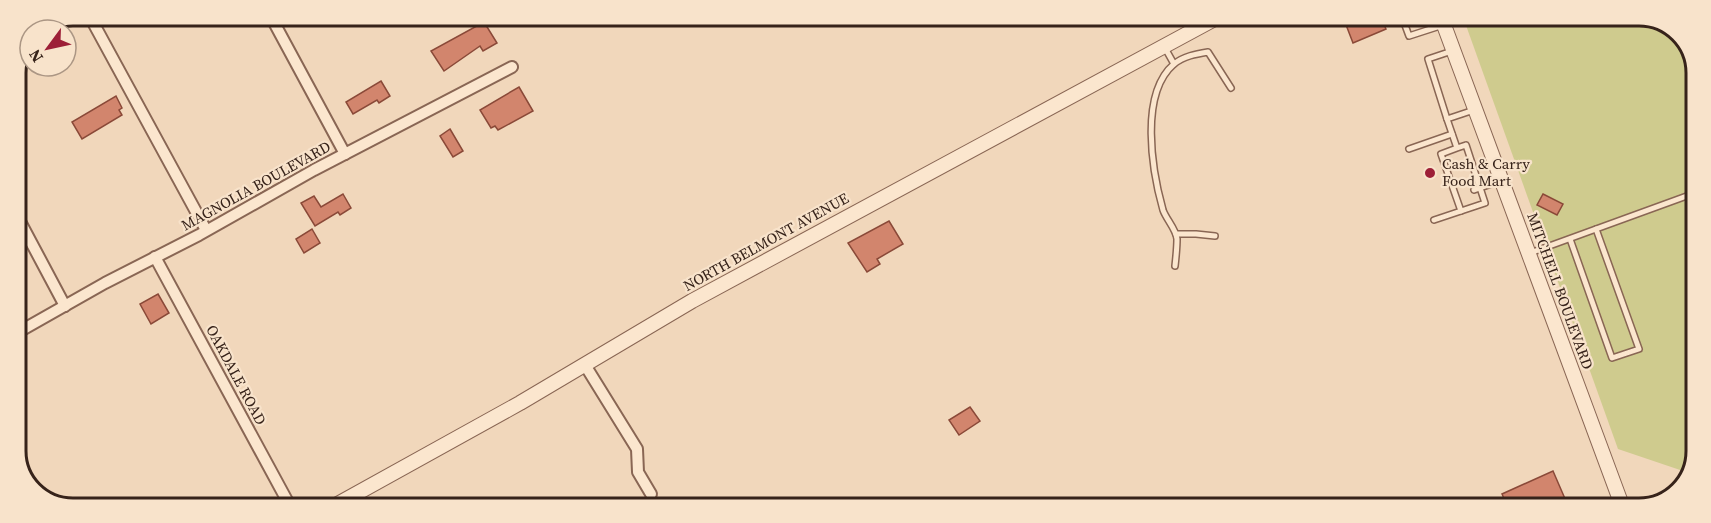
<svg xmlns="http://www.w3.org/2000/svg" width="1711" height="523" font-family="'Source Serif 4',serif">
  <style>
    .green { fill: #cfcb8e }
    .building { fill: #d2856d; stroke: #8a4938; stroke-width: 1.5 }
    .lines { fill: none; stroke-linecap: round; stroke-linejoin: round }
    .service-casing { stroke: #896654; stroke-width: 8 }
    .minor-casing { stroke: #896654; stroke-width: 14 }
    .tertiary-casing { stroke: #896654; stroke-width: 16 }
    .service { stroke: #fbe6ce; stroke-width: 5 }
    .minor { stroke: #fbe6ce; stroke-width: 10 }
    .tertiary { stroke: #fbe6ce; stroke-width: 14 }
    .poi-dot { fill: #9d1f37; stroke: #f8e3cb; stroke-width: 2 }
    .labels { text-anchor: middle; stroke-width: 4.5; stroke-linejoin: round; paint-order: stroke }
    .poi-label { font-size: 15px; fill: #37231a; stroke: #f8e3cb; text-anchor: start }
    .street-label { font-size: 15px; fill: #37231a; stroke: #f8e3cb }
    .rim { fill: none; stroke: #37231a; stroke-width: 3 }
  </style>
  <rect width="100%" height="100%" fill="#f1d7bb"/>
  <path class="green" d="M1463,17H1654L1684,37L1696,69L1694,466L1689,473L1618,449Z"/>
  <g class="building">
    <path d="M1343,17H1381L1386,29L1353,43Z"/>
    <path d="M484,22L497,43L483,51L480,46L444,71L431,51Z"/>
    <path d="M381,81L390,96L379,103L377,100L353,114L346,102Z"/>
    <path d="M519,87L533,111L498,130L495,126L491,128L480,110Z"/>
    <path d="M116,96L122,108L119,110L122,115L82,139L72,122Z"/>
    <path d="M450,129L463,151L453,157L440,136Z"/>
    <path d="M343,194L351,208L340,215L338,212L315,226L301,203L314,196L321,207Z"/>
    <path d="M1543,194L1563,204L1557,215L1537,205Z"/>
    <path d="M889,221L903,244L877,259L880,264L867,272L848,243Z"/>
    <path d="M312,229L320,243L304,253L296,239Z"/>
    <path d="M158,294L169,313L151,324L140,304Z"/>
    <path d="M970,407L980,421L959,435L949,420Z"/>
    <path d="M1553,471L1569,508H1508L1502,494Z"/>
  </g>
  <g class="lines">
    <defs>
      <g id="service">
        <path d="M1402,17L1409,36L1443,25"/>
        <path d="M1165,48L1174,64"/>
        <path d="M1452,51L1428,59L1447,119L1474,110"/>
        <path d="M1447,119L1457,148L1441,154L1461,211L1485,203L1466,145L1457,148"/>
        <path d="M1409,149L1452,134"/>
        <path d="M1474,190L1500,181"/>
        <path d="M1434,220L1461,211"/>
        <path d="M1176,234H1196L1215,236"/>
        <path d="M1570,239L1612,358L1639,349L1596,229"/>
        <path d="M1530,253L1695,193"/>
        <path d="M1175,266C1176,257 1177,248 1177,239C1176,229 1166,219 1163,210C1152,171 1139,94 1174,64C1184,56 1196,54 1208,52L1231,88"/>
      </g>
      <g id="minor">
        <path d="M89,15L206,230"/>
        <path d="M270,15L345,154"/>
        <path d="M15,212L65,306"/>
        <path d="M155,257L290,506"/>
        <path d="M15,334L105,283L199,235L314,170L512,67"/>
        <path d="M585,365L637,449L638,472L651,494"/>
      </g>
      <g id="tertiary">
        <path d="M1441,17L1623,508"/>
        <path d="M334,506L520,403L692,301L1220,16"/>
      </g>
    </defs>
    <use href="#service" class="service-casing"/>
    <use href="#minor" class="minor-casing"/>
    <use href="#tertiary" class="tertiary-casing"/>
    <use href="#service" class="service"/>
    <use href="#minor" class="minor"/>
    <use href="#tertiary" class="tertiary"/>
  </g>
  <circle class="poi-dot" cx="1430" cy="173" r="6"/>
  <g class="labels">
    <g class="poi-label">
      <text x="1442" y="169">Cash &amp; Carry<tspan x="1442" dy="17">Food Mart</tspan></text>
    </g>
    <g class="street-label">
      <text transform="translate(256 186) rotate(-29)" y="5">MAGNOLIA BOULEVARD</text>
      <text transform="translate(766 242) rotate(-29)" y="5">NORTH BELMONT AVENUE</text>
      <text transform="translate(1560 291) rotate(70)" y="5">MITCHELL BOULEVARD</text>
      <text transform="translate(236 375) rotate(62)" y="5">OAKDALE ROAD</text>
    </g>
  </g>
  <path d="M0 0H1711V523H0ZM73 26H1639A47 47 0 0 1 1686 73V451A47 47 0 0 1 1639 498H73A47 47 0 0 1 26 451V73A47 47 0 0 1 73 26Z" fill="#f8e3cb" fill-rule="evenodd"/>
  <path class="rim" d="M73 26H1639A47 47 0 0 1 1686 73V451A47 47 0 0 1 1639 498H73A47 47 0 0 1 26 451V73A47 47 0 0 1 73 26Z"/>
  <g transform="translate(48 48) rotate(237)"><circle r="28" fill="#f8e3cb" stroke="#ab9684" stroke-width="1.5"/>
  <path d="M0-4.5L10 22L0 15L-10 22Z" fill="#9d1f37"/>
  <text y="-9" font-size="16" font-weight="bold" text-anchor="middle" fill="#37231a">N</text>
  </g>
</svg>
